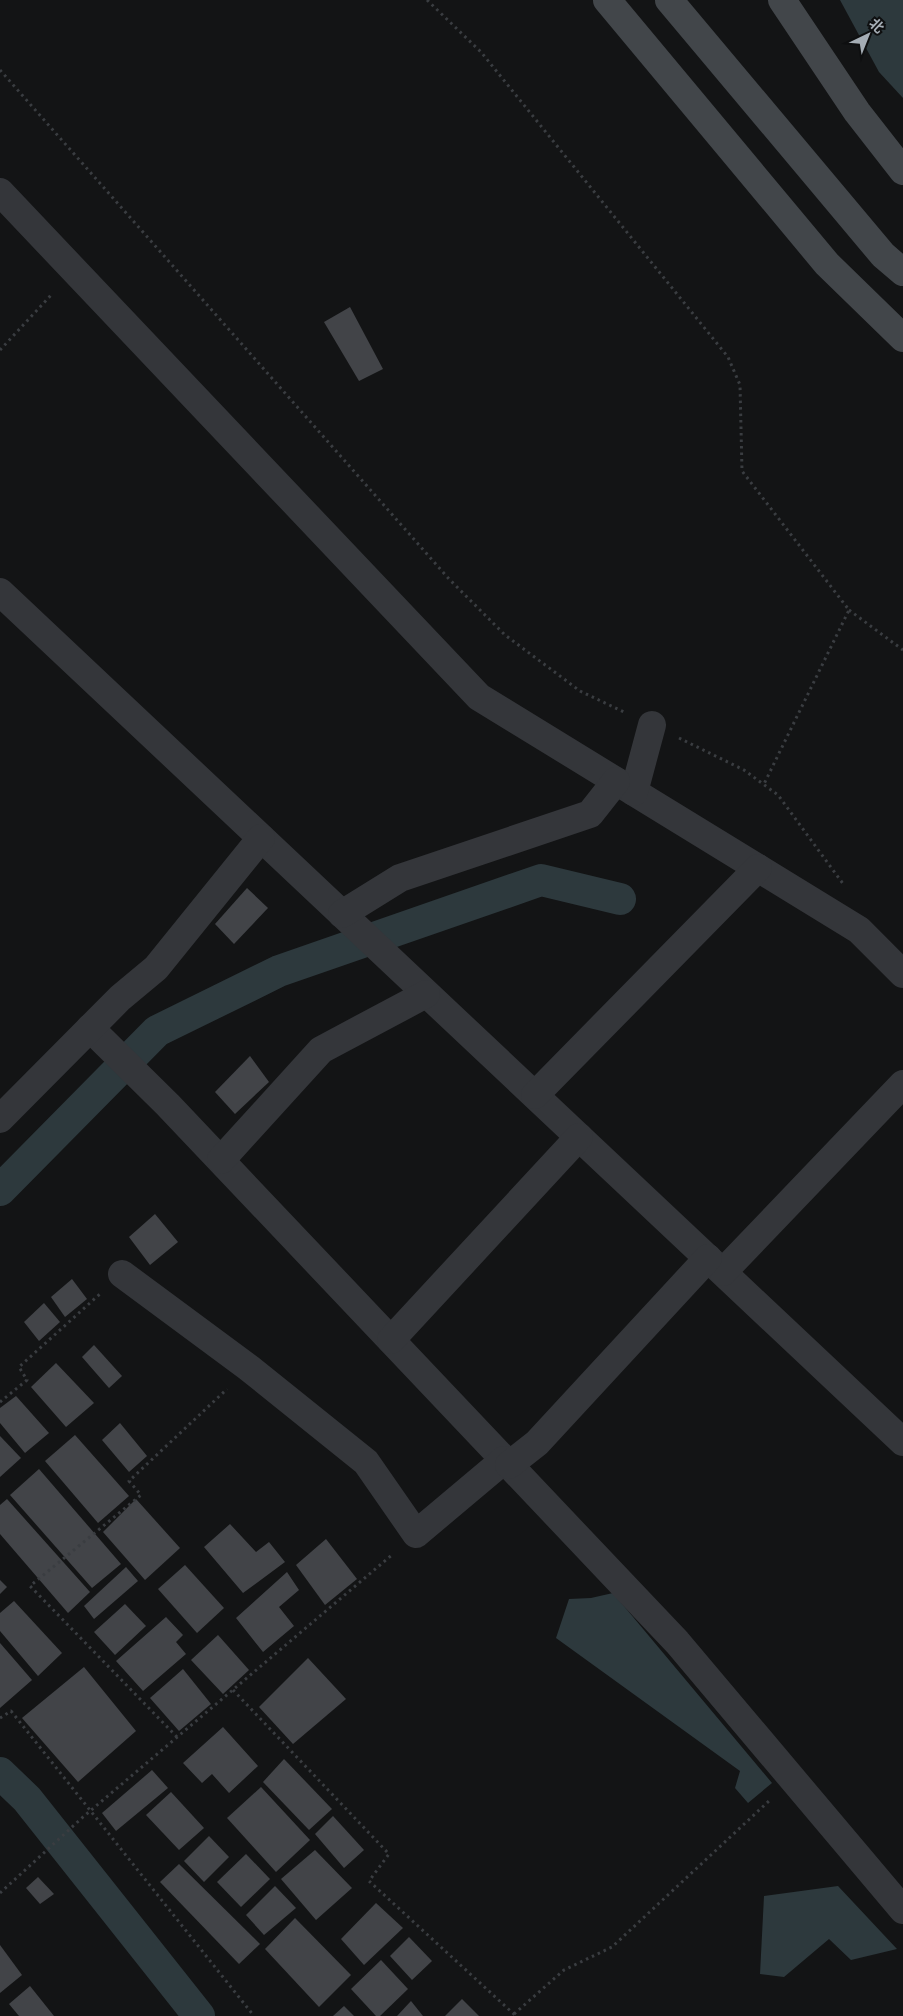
<svg xmlns="http://www.w3.org/2000/svg" width="903" height="2016" font-family="'Archivo Narrow','Noto Sans SC',sans-serif">
  <style>
    .water { fill: #2d393d }
    .lines { fill: none; stroke-linecap: round; stroke-linejoin: round }
    .canal { stroke: #2d393d; stroke-width: 32 }
    .building { fill: #424448 }
    .path { stroke: #3a3d41; stroke-width: 3; stroke-dasharray: 2.5 4; stroke-linecap: butt }
    .street { stroke: #34363a; stroke-width: 28 }
    .secondary { stroke: #42464a; stroke-width: 28 }
  </style>
  <rect width="100%" height="100%" fill="#131415"/>
  <g class="water">
    <path d="M840,0H903V98L879,72Z"/>
    <path d="M613,1593L772,1783L748,1803L735,1788L740,1771L556,1638L569,1599L591,1598Z"/>
    <path d="M838,1886L897,1949L851,1960L829,1939L784,1977L760,1974L764,1896Z"/>
  </g>
  <g class="lines">
    <g class="canal">
      <path d="M0,1190L157,1031L279,971L541,880L620,899"/>
      <path d="M0,1773L27,1799L199,2016"/>
    </g>
  </g>
  <g class="building">
    <path d="M350,307L383,369L359,381L324,322Z"/>
    <path d="M247,888L268,908L234,944L215,924Z"/>
    <path d="M250,1056L269,1082L235,1114L215,1092Z"/>
    <path d="M155,1214L178,1242L150,1265L129,1237Z"/>
    <path d="M72,1279L87,1299L65,1317L51,1297Z"/>
    <path d="M44,1303L60,1322L39,1341L24,1322Z"/>
    <path d="M94,1345L122,1376L109,1388L82,1357Z"/>
    <path d="M56,1363L94,1403L66,1427L31,1387Z"/>
    <path d="M16,1396L49,1433L25,1453L0,1423V1408Z"/>
    <path d="M120,1423L147,1456L129,1472L102,1440Z"/>
    <path d="M75,1435L129,1496L98,1523L45,1461Z"/>
    <path d="M0,1436L21,1458L0,1477Z"/>
    <path d="M39,1469L121,1564L92,1588L10,1495Z"/>
    <path d="M7,1499L90,1592L68,1613L0,1534V1505Z"/>
    <path d="M136,1499L180,1548L145,1580L103,1532Z"/>
    <path d="M230,1524L256,1552L269,1542L285,1562L243,1593L204,1547Z"/>
    <path d="M326,1539L357,1579L325,1605L296,1565Z"/>
    <path d="M185,1565L224,1608L197,1633L158,1589Z"/>
    <path d="M126,1567L138,1581L94,1619L84,1606Z"/>
    <path d="M287,1572L299,1590L279,1607L294,1626L263,1652L236,1618Z"/>
    <path d="M0,1580L7,1587L0,1594Z"/>
    <path d="M14,1601L62,1653L38,1676L0,1631V1613Z"/>
    <path d="M125,1604L146,1626L115,1655L94,1632Z"/>
    <path d="M166,1617L183,1635L176,1642L186,1654L143,1691L116,1661Z"/>
    <path d="M218,1635L249,1670L223,1694L191,1660Z"/>
    <path d="M0,1643L32,1680L0,1708Z"/>
    <path d="M308,1658L346,1699L293,1744L259,1707Z"/>
    <path d="M84,1667L136,1731L78,1782L22,1718Z"/>
    <path d="M183,1669L211,1704L179,1731L150,1698Z"/>
    <path d="M223,1727L258,1766L229,1793L212,1774L202,1783L183,1763Z"/>
    <path d="M284,1759L332,1809L309,1830L263,1782Z"/>
    <path d="M152,1770L168,1788L116,1831L102,1813Z"/>
    <path d="M261,1787L310,1840L276,1872L227,1818Z"/>
    <path d="M171,1792L204,1828L179,1850L146,1815Z"/>
    <path d="M333,1816L364,1850L344,1868L315,1834Z"/>
    <path d="M209,1836L229,1857L204,1882L184,1861Z"/>
    <path d="M315,1850L352,1888L316,1920L281,1879Z"/>
    <path d="M246,1854L270,1879L241,1907L217,1882Z"/>
    <path d="M179,1864L260,1944L239,1964L160,1882Z"/>
    <path d="M38,1877L54,1894L40,1904L26,1888Z"/>
    <path d="M275,1886L296,1908L264,1935L246,1915Z"/>
    <path d="M376,1903L403,1928L364,1965L341,1939Z"/>
    <path d="M295,1918L351,1975L319,2007L265,1949Z"/>
    <path d="M409,1937L432,1961L412,1980L390,1956Z"/>
    <path d="M0,1945L22,1975L0,1993Z"/>
    <path d="M381,1960L408,1989L380,2016H376L351,1989Z"/>
    <path d="M30,1986L54,2016H19L9,2004Z"/>
    <path d="M462,1999L479,2016H445Z"/>
    <path d="M411,2001L423,2016H397Z"/>
    <path d="M344,2006L354,2016H333Z"/>
  </g>
  <g class="lines">
    <g class="path">
      <path d="M427,0L481,52L728,357L740,385L742,471L849,610L764,784"/>
      <path d="M0,70L449,579L505,635L580,691L626,713"/>
      <path d="M0,350L53,293"/>
      <path d="M849,610L903,650"/>
      <path d="M679,738L744,770L778,795L844,885"/>
      <path d="M0,1402L27,1380L19,1367L101,1293"/>
      <path d="M233,1690L389,1854L369,1881L516,2016"/>
      <path d="M0,1718L11,1711L254,2016"/>
      <path d="M177,1737L30,1586L141,1495L129,1481L227,1389"/>
      <path d="M0,1893L83,1817L393,1554"/>
      <path d="M514,2014L564,1970L612,1947L770,1800"/>
    </g>
    <g class="street">
      <path d="M0,192L479,697L859,930L903,974"/>
      <path d="M0,592L903,1442"/>
      <path d="M634,792L652,725"/>
      <path d="M342,914L400,878L590,814L616,781"/>
      <path d="M90,1028L168,1105L677,1642L903,1910"/>
      <path d="M535,1095L758,868"/>
      <path d="M0,1119L120,998L156,968L261,838"/>
      <path d="M221,1160L321,1050L426,994"/>
      <path d="M723,1272L903,1084"/>
      <path d="M122,1274L249,1368L366,1462L416,1534L504,1460"/>
      <path d="M391,1340L579,1137"/>
      <path d="M509,1465L537,1443L708,1258"/>
    </g>
    <g class="secondary">
      <path d="M607,0L827,264L903,338"/>
      <path d="M669,0L883,255L903,272"/>
      <path d="M782,0L857,112L903,171"/>
    </g>
  </g>
  <g transform="translate(868 35) rotate(43)" stroke="#0e0f10" stroke-width="4" paint-order="stroke">
  <path d="M0-4L9 19L0 12L-9 19Z" fill="#a5adb5"/>
  <text y="-8" font-size="14" font-weight="bold" text-anchor="middle" fill="#a5adb5">北</text>
  </g>
</svg>
